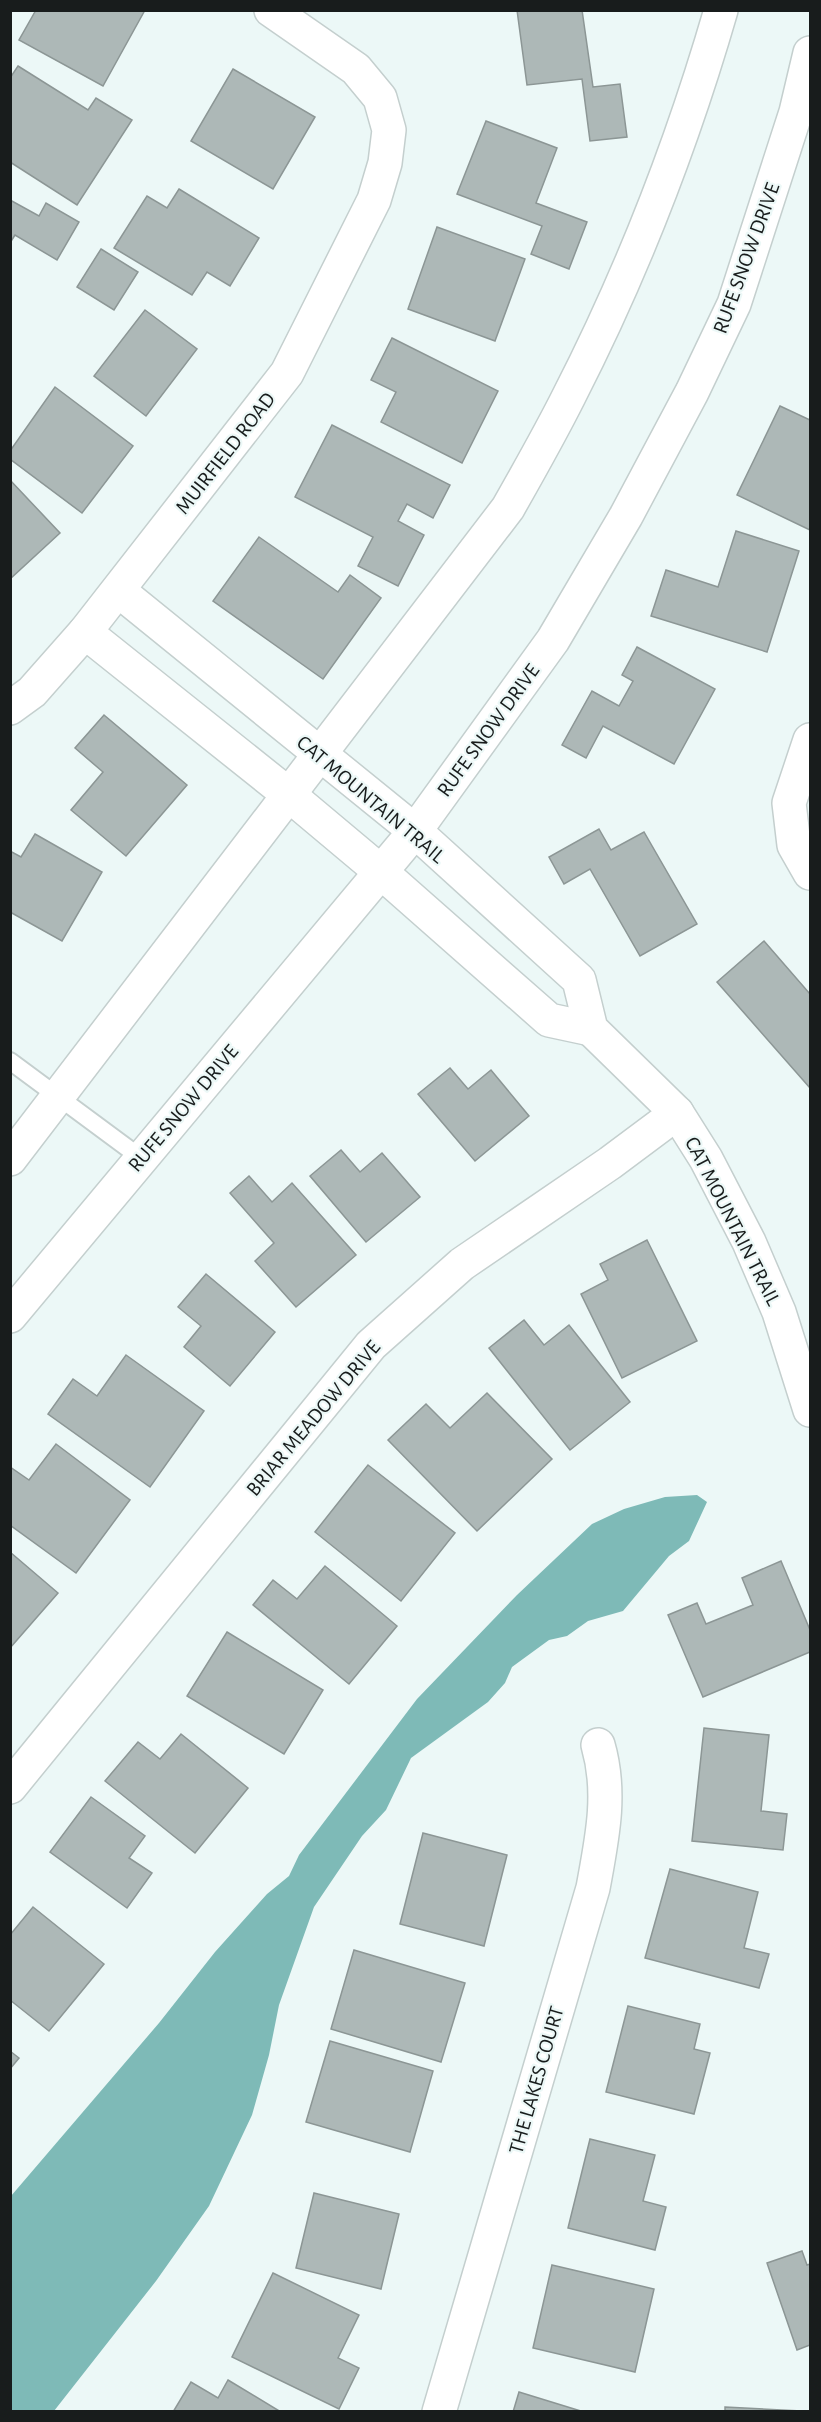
<svg xmlns="http://www.w3.org/2000/svg" width="821" height="2422" font-family="'Alegreya Sans',sans-serif">
  <style>
    .water { fill: #7ebab7 }
    .building { fill: #adb8b7; stroke: #8c9695; stroke-width: 1.5 }
    .lines { fill: none; stroke-linecap: round; stroke-linejoin: round }
    .lane-casing { stroke: #c4cfce; stroke-width: 20 }
    .street-casing { stroke: #c4cfce; stroke-width: 36 }
    .secondary-casing { stroke: #c4cfce; stroke-width: 36 }
    .lane { stroke: #fff; stroke-width: 16 }
    .street { stroke: #fff; stroke-width: 33 }
    .secondary { stroke: #fff; stroke-width: 33 }
    .labels { text-anchor: middle; stroke-width: 4.5; stroke-linejoin: round; paint-order: stroke }
    .street-label { font-size: 21px; fill: #181c1c; stroke: #ecf8f7 }
  </style>
  <rect width="100%" height="100%" fill="#ecf8f7"/>
  <path class="water" d="M697,1495L707,1502L689,1541L669,1556L623,1611L588,1621L567,1636L549,1640L512,1667L505,1683L488,1702L411,1758L386,1810L362,1836L314,1907L279,2005L269,2055L252,2115L209,2206L156,2281L54,2411H11V2196L159,2023L215,1952L267,1894L289,1876L299,1855L417,1699L517,1595L592,1524L624,1509L665,1497Z"/>
  <g class="building">
    <path d="M36,10H145L103,86L19,40Z"/>
    <path d="M517,10H582L593,87L620,84L627,137L590,141L582,79L527,85Z"/>
    <path d="M18,66L88,110L96,98L132,120L77,205L10,162V78Z"/>
    <path d="M233,69L315,117L273,189L191,141Z"/>
    <path d="M486,121L557,148L536,203L587,222L569,269L531,254L542,226L457,194Z"/>
    <path d="M179,189L259,238L230,286L207,272L192,295L114,248L147,196L167,208Z"/>
    <path d="M10,200L39,216L46,203L79,222L57,260L15,235L10,243Z"/>
    <path d="M437,227L525,259L495,341L408,309Z"/>
    <path d="M101,249L138,272L114,310L77,287Z"/>
    <path d="M145,310L197,349L146,416L94,376Z"/>
    <path d="M392,338L498,391L462,463L381,422L396,392L371,380Z"/>
    <path d="M55,387L133,446L82,513L10,459V451Z"/>
    <path d="M780,406L810,420V530L737,495Z"/>
    <path d="M332,425L450,485L433,518L407,504L398,521L424,535L398,586L358,566L373,537L295,497Z"/>
    <path d="M10,480L60,533L10,579Z"/>
    <path d="M736,531L799,551L767,652L651,616L666,570L718,587Z"/>
    <path d="M259,537L338,592L350,575L381,598L323,679L213,601Z"/>
    <path d="M637,647L715,689L674,764L603,726L586,758L562,745L592,691L619,706L633,681L622,675Z"/>
    <path d="M104,715L187,785L126,856L71,810L103,772L75,748Z"/>
    <path d="M599,829L611,850L644,832L697,924L640,956L590,869L564,884L549,857Z"/>
    <path d="M35,834L102,872L62,941L10,912V851L21,857Z"/>
    <path d="M764,941L810,994V1088L717,982Z"/>
    <path d="M450,1068L468,1089L491,1070L529,1116L475,1161L418,1094Z"/>
    <path d="M341,1150L360,1172L382,1153L420,1197L366,1242L310,1176Z"/>
    <path d="M249,1176L272,1202L292,1183L356,1255L296,1307L255,1261L274,1243L230,1193Z"/>
    <path d="M647,1240L697,1341L622,1378L581,1294L608,1280L600,1264Z"/>
    <path d="M206,1274L275,1332L230,1386L184,1347L201,1326L178,1307Z"/>
    <path d="M524,1320L544,1345L569,1325L630,1402L570,1450L489,1348Z"/>
    <path d="M126,1355L204,1411L150,1487L48,1414L73,1379L97,1396Z"/>
    <path d="M487,1393L552,1459L477,1531L388,1440L426,1404L450,1428Z"/>
    <path d="M56,1444L130,1500L76,1573L10,1525V1467L29,1480Z"/>
    <path d="M368,1465L455,1533L401,1601L315,1532Z"/>
    <path d="M10,1552L58,1593L10,1648Z"/>
    <path d="M781,1561L810,1630V1652L703,1697L668,1615L697,1603L706,1624L753,1605L742,1578Z"/>
    <path d="M325,1566L397,1626L349,1684L253,1605L273,1580L297,1599Z"/>
    <path d="M227,1632L323,1690L284,1754L187,1696Z"/>
    <path d="M704,1728L769,1735L761,1811L787,1814L783,1850L692,1841Z"/>
    <path d="M181,1734L248,1788L195,1853L105,1781L138,1742L160,1759Z"/>
    <path d="M91,1797L145,1836L129,1858L152,1873L127,1908L50,1852Z"/>
    <path d="M423,1833L507,1855L484,1946L400,1924Z"/>
    <path d="M670,1869L758,1892L744,1948L769,1954L759,1988L645,1958Z"/>
    <path d="M33,1907L104,1964L49,2031L10,2000V1935Z"/>
    <path d="M354,1950L465,1983L441,2062L331,2029Z"/>
    <path d="M628,2006L700,2024L694,2049L710,2053L694,2114L606,2092Z"/>
    <path d="M330,2041L433,2071L410,2152L306,2122Z"/>
    <path d="M10,2051L19,2058L10,2069Z"/>
    <path d="M590,2139L655,2155L643,2201L666,2207L655,2250L568,2228Z"/>
    <path d="M314,2193L399,2214L381,2289L296,2268Z"/>
    <path d="M802,2251L807,2265L810,2264V2345L797,2350L767,2263Z"/>
    <path d="M552,2265L654,2289L635,2372L533,2348Z"/>
    <path d="M273,2273L359,2315L338,2358L359,2368L339,2409L232,2357Z"/>
    <path d="M228,2380L281,2412H173L191,2382L218,2398Z"/>
    <path d="M519,2392L584,2412H513Z"/>
    <path d="M725,2407L801,2411V2412H725Z"/>
  </g>
  <g class="lines">
    <defs>
      <path id="lane" d="M10,1061L141,1158"/>
      <g id="street">
        <path d="M119,591L415,831L579,980L591,1029L677,1113L706,1159L749,1242L779,1312L810,1410"/>
        <path d="M85,632L288,794L381,872L549,1020L591,1029"/>
        <path d="M10,708L32,692L85,632L287,373L374,200L385,163L389,130L380,98L356,69L271,10"/>
        <path d="M810,740L789,803L794,845L810,873"/>
        <path d="M10,1787L371,1345L462,1264L610,1163L677,1113"/>
        <path d="M439,2412L593,1888C602,1839 612,1793 598,1745"/>
      </g>
      <g id="secondary">
        <path d="M10,1159L508,508C529,471 550,434 569,396C631,275 683,141 721,10"/>
        <path d="M10,1316L415,831L553,640L626,516L692,392L734,304L796,112L810,53"/>
      </g>
    </defs>
    <use href="#lane" class="lane-casing"/>
    <use href="#street" class="street-casing"/>
    <use href="#secondary" class="secondary-casing"/>
    <use href="#lane" class="lane"/>
    <use href="#street" class="street"/>
    <use href="#secondary" class="secondary"/>
  </g>
  <g class="labels">
    <g class="street-label">
      <text transform="translate(746 258) rotate(-70)" y="7">RUFE SNOW DRIVE</text>
      <text transform="translate(225 453) rotate(-52)" y="7">MUIRFIELD ROAD</text>
      <text transform="translate(488 730) rotate(-54)" y="7">RUFE SNOW DRIVE</text>
      <text transform="translate(371 799) rotate(40)" y="7">CAT MOUNTAIN TRAIL</text>
      <text transform="translate(183 1108) rotate(-50)" y="7">RUFE SNOW DRIVE</text>
      <text transform="translate(733 1221) rotate(63)" y="7">CAT MOUNTAIN TRAIL</text>
      <text transform="translate(313 1418) rotate(-50)" y="7">BRIAR MEADOW DRIVE</text>
      <text transform="translate(536 2080) rotate(-74)" y="7">THE LAKES COURT</text>
    </g>
  </g>
  <rect width="821" height="2422" fill="none" stroke="#181c1c" stroke-width="24"/>
</svg>
